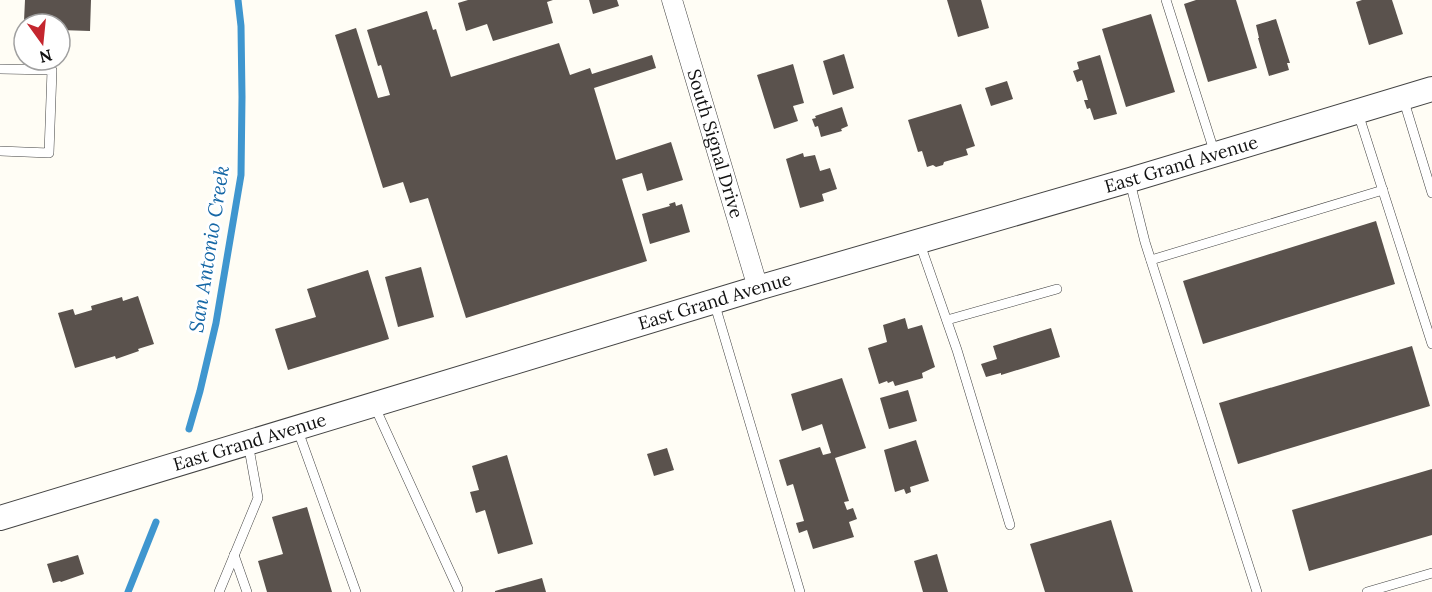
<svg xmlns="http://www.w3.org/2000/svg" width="1432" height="592" font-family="Lora,serif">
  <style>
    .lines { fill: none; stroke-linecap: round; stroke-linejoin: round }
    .stream { stroke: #3f96cf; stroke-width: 7 }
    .building { fill: #5a524d }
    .service-casing { stroke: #444; stroke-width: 10 }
    .minor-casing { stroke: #444; stroke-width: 21 }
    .tertiary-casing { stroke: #444; stroke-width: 26 }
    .service { stroke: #fff; stroke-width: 9 }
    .minor { stroke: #fff; stroke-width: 20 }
    .tertiary { stroke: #fff; stroke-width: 24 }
    .labels { text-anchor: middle; stroke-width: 6; stroke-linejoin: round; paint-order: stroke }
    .street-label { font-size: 18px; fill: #111; stroke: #fff }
    .water-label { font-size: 20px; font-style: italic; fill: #1768a6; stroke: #fff }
  </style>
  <rect width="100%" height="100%" fill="#fffdf5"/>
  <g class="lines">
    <g class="stream">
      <path d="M189,429L200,391L216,323L241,175L242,97L241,26L238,0"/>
      <path d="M128,592L156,522"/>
    </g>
  </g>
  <g class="building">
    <path d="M25,0H91L90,31L60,30V24H41V21H24Z"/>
    <path d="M468,0H553L547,2L553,23L493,41L487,24L466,31L458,3Z"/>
    <path d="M589,0H617L619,6L593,14Z"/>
    <path d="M947,0H981L989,28L958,37Z"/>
    <path d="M1196,0H1236L1257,68L1208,82L1184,4Z"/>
    <path d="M1362,0H1392L1403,34L1369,45L1356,2Z"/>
    <path d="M427,11L433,30L436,29L451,77L559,43L570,75L590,68L592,74L652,55L656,68L594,88L616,160L671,142L683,180L647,191L642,173L622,179L647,261L466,318L428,198L410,203L403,182L383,188L335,35L356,28L378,98L390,95L381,65L378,66L367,30Z"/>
    <path d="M1151,14L1175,92L1126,107L1102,29Z"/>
    <path d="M1276,19L1290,63H1287L1289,70L1269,76L1258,38H1259L1256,25Z"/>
    <path d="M844,54L854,88L833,95L823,61Z"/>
    <path d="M1100,55L1117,114L1094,120L1090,108L1087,109L1084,100H1088L1082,80L1077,82L1073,71L1079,69L1077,62Z"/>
    <path d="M793,64L804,103L793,106L798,121L774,129L757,75Z"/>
    <path d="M1007,81L1013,99L991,106L985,88Z"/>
    <path d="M961,104L975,146L966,149L968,155L944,162L943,165L936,167L933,165L927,167L922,151L918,152L908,120Z"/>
    <path d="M842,107L848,126L841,129L842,131L821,137L818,126L815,127L812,119L816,118L815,116Z"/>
    <path d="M803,153L804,157L815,155L820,171L830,168L837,189L822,194L824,201L800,208L786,159Z"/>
    <path d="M675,202L676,206L682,204L690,232L650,244L642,214L670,206L669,204Z"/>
    <path d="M1376,221L1395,284L1203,344L1183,281Z"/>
    <path d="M421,267L434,317L398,327L385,277Z"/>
    <path d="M368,270L389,339L288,370L275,329L316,317L307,289Z"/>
    <path d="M138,296L154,344L138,349L139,351L116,359L115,356L75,368L58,313L73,309L75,315L92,310L91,306L122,297L123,301Z"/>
    <path d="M905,318L908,329L922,325L935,367L922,373L923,378L895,386L893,381L888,383L887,381L879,384L868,348L887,342L883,325Z"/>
    <path d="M1051,328L1060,357L1001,375V373L986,377L981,364L997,359L993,346Z"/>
    <path d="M1412,346L1430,406L1238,464L1219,403Z"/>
    <path d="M842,378L866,448L835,458L849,501L844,502L847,510L853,508L857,519L849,522L854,537L813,549L807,530L799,533L796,523L804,521L793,484L787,486L779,460L820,447L823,455L831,453L822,424L802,431L791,394Z"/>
    <path d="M908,390L917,421L889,429L880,398Z"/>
    <path d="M916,440L929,481L910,487L911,492L906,494L904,489L895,492L884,450Z"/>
    <path d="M667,448L674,470L654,476L647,454Z"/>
    <path d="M507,455L533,544L498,554L485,510L476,513L470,492L479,490L472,466Z"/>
    <path d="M1432,469V535L1309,571L1292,510Z"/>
    <path d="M307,507L332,592H267L258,561L283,554L272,517Z"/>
    <path d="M1111,520L1133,592H1045L1030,544Z"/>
    <path d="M937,554L948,592H923L914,561Z"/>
    <path d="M78,555L84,574L61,582L60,581L53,583L47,564Z"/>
    <path d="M542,578L546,592H495V591Z"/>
  </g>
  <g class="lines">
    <defs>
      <g id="service">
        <path d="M1166,0L1215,154"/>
        <path d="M0,69L52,70L49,153L0,151"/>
        <path d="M1403,98L1432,193"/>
        <path d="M1358,113L1432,344"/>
        <path d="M1130,182L1145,242L1257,592"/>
        <path d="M919,241L957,350L1010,525"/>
        <path d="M1151,260L1383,190"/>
        <path d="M714,302L800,592"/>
        <path d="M947,320L1057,289"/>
        <path d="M374,405L458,589"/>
        <path d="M297,428L356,592"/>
        <path d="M234,555L247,592"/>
        <path d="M219,592L258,498L248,443"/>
        <path d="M1367,592L1432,573"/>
      </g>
      <g id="minor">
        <path id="s1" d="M672,0L758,288"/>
      </g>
      <g id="tertiary">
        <path id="s2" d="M0,518L758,288L1130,180L1432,89"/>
      </g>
    </defs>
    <use href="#service" class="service-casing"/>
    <use href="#minor" class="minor-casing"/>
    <use href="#tertiary" class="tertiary-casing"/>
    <use href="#service" class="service"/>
    <use href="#minor" class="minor"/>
    <use href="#tertiary" class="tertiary"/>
  </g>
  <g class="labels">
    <g class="street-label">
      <text dy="6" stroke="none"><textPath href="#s1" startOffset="150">South Signal Drive</textPath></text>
      <text dy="6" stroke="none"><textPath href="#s2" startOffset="1233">East Grand Avenue</textPath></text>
      <text dy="6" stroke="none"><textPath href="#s2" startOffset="747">East Grand Avenue</textPath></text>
      <text dy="6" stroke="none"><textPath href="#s2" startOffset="261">East Grand Avenue</textPath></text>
    </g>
    <g class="water-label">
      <text transform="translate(209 249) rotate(-81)" y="7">San Antonio Creek</text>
    </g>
  </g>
  <g transform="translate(42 42) rotate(165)"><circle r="28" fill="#ffffff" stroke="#a0a0a0" stroke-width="1.5"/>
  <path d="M0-4.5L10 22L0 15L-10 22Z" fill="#c4262e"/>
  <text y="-9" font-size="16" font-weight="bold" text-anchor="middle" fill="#111111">N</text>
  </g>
</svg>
